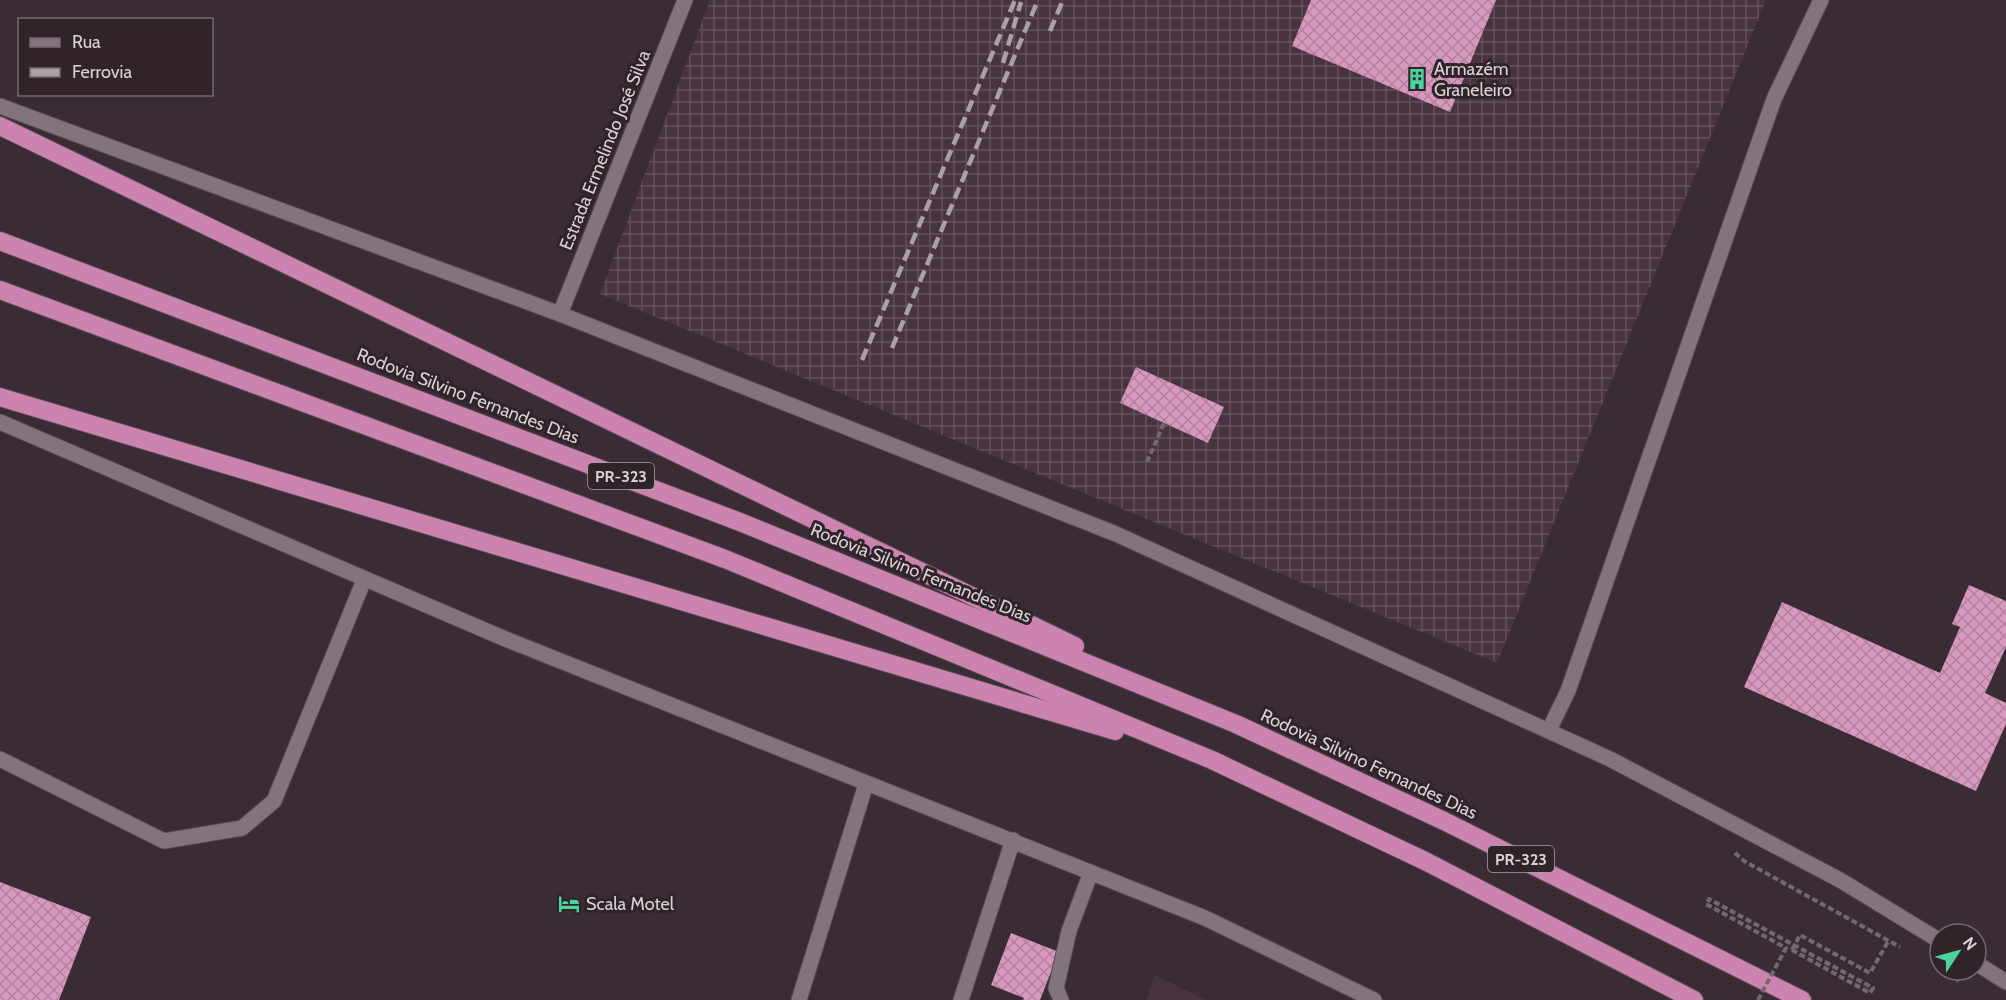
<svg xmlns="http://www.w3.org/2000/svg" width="2006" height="1000" font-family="Cabin,sans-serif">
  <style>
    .built { fill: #483440 }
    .industrial { fill: url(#industrial-grid) }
    .building { fill: url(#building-cross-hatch) }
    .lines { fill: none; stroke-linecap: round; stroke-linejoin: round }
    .service-casing { stroke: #554a50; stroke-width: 17 }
    .minor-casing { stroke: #554a50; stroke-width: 17 }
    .tertiary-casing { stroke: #554a50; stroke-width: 17 }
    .motorway-casing { stroke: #554a50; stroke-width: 20 }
    .path { stroke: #74686f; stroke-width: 4; stroke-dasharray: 6 3; stroke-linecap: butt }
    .service { stroke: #83737c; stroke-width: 15 }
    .minor { stroke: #83737c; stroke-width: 15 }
    .tertiary { stroke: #83737c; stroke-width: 15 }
    .motorway { stroke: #cc83b0; stroke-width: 18 }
    .rail { stroke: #aaa0a5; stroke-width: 4.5; stroke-dasharray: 12 6; stroke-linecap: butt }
    .path-bridge { stroke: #74686f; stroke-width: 4; stroke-dasharray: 6 3; stroke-linecap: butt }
    .labels { text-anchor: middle; stroke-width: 6; stroke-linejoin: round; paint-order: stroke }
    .shield { fill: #30232a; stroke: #a79da2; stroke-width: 1.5 }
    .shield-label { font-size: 16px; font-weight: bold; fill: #dad1d6 }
    .poi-label { font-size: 18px; fill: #dad1d6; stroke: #30232a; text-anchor: start }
    .street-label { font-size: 18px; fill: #dad1d6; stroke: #30232a }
  </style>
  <defs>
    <pattern id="industrial-grid" width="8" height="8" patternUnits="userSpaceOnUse" patternTransform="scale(1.5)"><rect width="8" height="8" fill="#483440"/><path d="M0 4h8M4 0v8" fill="none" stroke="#62505b"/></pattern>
    <pattern id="building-cross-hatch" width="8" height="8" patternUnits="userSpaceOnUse" patternTransform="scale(1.5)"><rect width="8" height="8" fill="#d897be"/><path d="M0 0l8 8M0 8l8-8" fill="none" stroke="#b2819e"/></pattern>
  </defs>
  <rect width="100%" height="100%" fill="#3a2c34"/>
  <path class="built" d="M1155,975L1206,1000H1146Z"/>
  <path class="industrial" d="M710,0H1766L1497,663L600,294Z"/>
  <g class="building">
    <path d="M1311,0H1496L1450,112L1292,46Z"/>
    <path d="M1136,367L1224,407L1208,443L1120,403Z"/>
    <path d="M1969,585L2006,601V647L1985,693L2006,703V724L1976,791L1744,687L1782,602L1940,673L1960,627L1952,624Z"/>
    <path d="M0,882L91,917L59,1000H0Z"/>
    <path d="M1011,933L1059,952L1040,1000H1023L1024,998L991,985Z"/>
  </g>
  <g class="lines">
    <defs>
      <g id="service">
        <path d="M1549,730L1568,691L1774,99L1821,0"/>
        <path d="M0,759L164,841L242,828L274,801L364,580"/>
        <path d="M799,1000L866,784"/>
        <path d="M961,1000L1013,840"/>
        <path d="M1061,1000L1056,988L1069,931L1091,872"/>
      </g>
      <path id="minor" d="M560,314L685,0"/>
      <g id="tertiary">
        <path d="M0,106L560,314L1116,534L1610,759L1840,880L1940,941"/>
        <path d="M0,422L503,638L1205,918L1374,1000"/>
        <path d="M1976,963L2006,982"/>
      </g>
      <g id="motorway">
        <path d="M0,126L1075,646"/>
        <path d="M0,241L740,522L1236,724L1444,821L1802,1000"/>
        <path d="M0,290L725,559L1212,760L1425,861L1694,1000"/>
        <path d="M0,397L1115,731"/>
      </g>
    </defs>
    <use href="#service" class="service-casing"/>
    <use href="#minor" class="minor-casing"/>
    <use href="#tertiary" class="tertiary-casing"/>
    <use href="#motorway" class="motorway-casing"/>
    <g class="path">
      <path d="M1147,462L1164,423"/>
      <path d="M1735,853L1744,861L1900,947"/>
      <path d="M1792,950L1800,935L1870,973L1889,940"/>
      <path d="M1942,970L1959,981"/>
    </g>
    <use href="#service" class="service"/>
    <use href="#minor" class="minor"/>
    <use href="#tertiary" class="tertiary"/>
    <use href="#motorway" class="motorway"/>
    <g class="rail">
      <path d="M1050,31L1063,0"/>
      <path d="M1003,63L1021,2"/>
      <path d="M892,348L1038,0"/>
      <path d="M862,360L1015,0"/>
    </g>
    <path class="path-bridge" d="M1758,1000L1786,948L1706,904L1709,899L1873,988L1870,993L1792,950"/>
  </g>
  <defs>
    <symbol id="building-bare" viewBox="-9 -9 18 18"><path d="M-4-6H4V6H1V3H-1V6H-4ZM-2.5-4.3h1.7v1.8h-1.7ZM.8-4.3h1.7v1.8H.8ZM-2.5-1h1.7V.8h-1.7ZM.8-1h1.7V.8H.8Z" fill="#4ad49c" stroke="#30232a" stroke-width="2.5" paint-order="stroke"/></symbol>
    <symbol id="hotel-bare" viewBox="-9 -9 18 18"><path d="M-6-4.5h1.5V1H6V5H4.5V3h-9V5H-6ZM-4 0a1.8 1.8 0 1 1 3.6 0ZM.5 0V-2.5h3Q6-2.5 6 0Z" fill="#4ad49c" stroke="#30232a" stroke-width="2.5" paint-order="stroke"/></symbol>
  </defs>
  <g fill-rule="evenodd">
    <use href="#building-bare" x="1402" y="64" width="30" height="30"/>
    <use href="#hotel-bare" x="554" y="889" width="30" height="30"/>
  </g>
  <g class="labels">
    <g class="shield">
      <rect x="588" y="463" width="66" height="26" rx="4.5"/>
      <rect x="1488" y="846" width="66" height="26" rx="4.5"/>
    </g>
    <g class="shield-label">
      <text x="621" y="482">PR-323</text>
      <text x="1521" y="865">PR-323</text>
    </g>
    <g class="poi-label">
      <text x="1434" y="75">Armazém<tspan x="1434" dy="21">Graneleiro</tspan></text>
      <text x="586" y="910">Scala Motel</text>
    </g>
    <g class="street-label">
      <text transform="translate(605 150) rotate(-68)" y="6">Estrada Ermelindo José Silva</text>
      <text transform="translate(468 396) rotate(21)" y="6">Rodovia Silvino Fernandes Dias</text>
      <text transform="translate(921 573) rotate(22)" y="6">Rodovia Silvino Fernandes Dias</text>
      <text transform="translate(1369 764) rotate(25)" y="6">Rodovia Silvino Fernandes Dias</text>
    </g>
  </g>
  <rect x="18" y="18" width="195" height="78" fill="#30232a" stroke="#74696f" stroke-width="1.5"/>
  <rect x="30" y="38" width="30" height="9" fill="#83737c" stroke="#74696f" stroke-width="1.5"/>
  <text x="72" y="48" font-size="18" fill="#dad1d6">Rua</text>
  <rect x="30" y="68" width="30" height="9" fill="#aaa0a5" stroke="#74696f" stroke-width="1.5"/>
  <text x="72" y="78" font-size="18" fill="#dad1d6">Ferrovia</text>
  <g transform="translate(1958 952) rotate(54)"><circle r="28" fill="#30232a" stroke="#74696f" stroke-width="1.5"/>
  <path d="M0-4.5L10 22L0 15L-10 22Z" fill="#4ad49c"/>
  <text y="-9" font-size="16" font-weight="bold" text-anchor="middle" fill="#dad1d6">N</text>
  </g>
</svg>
